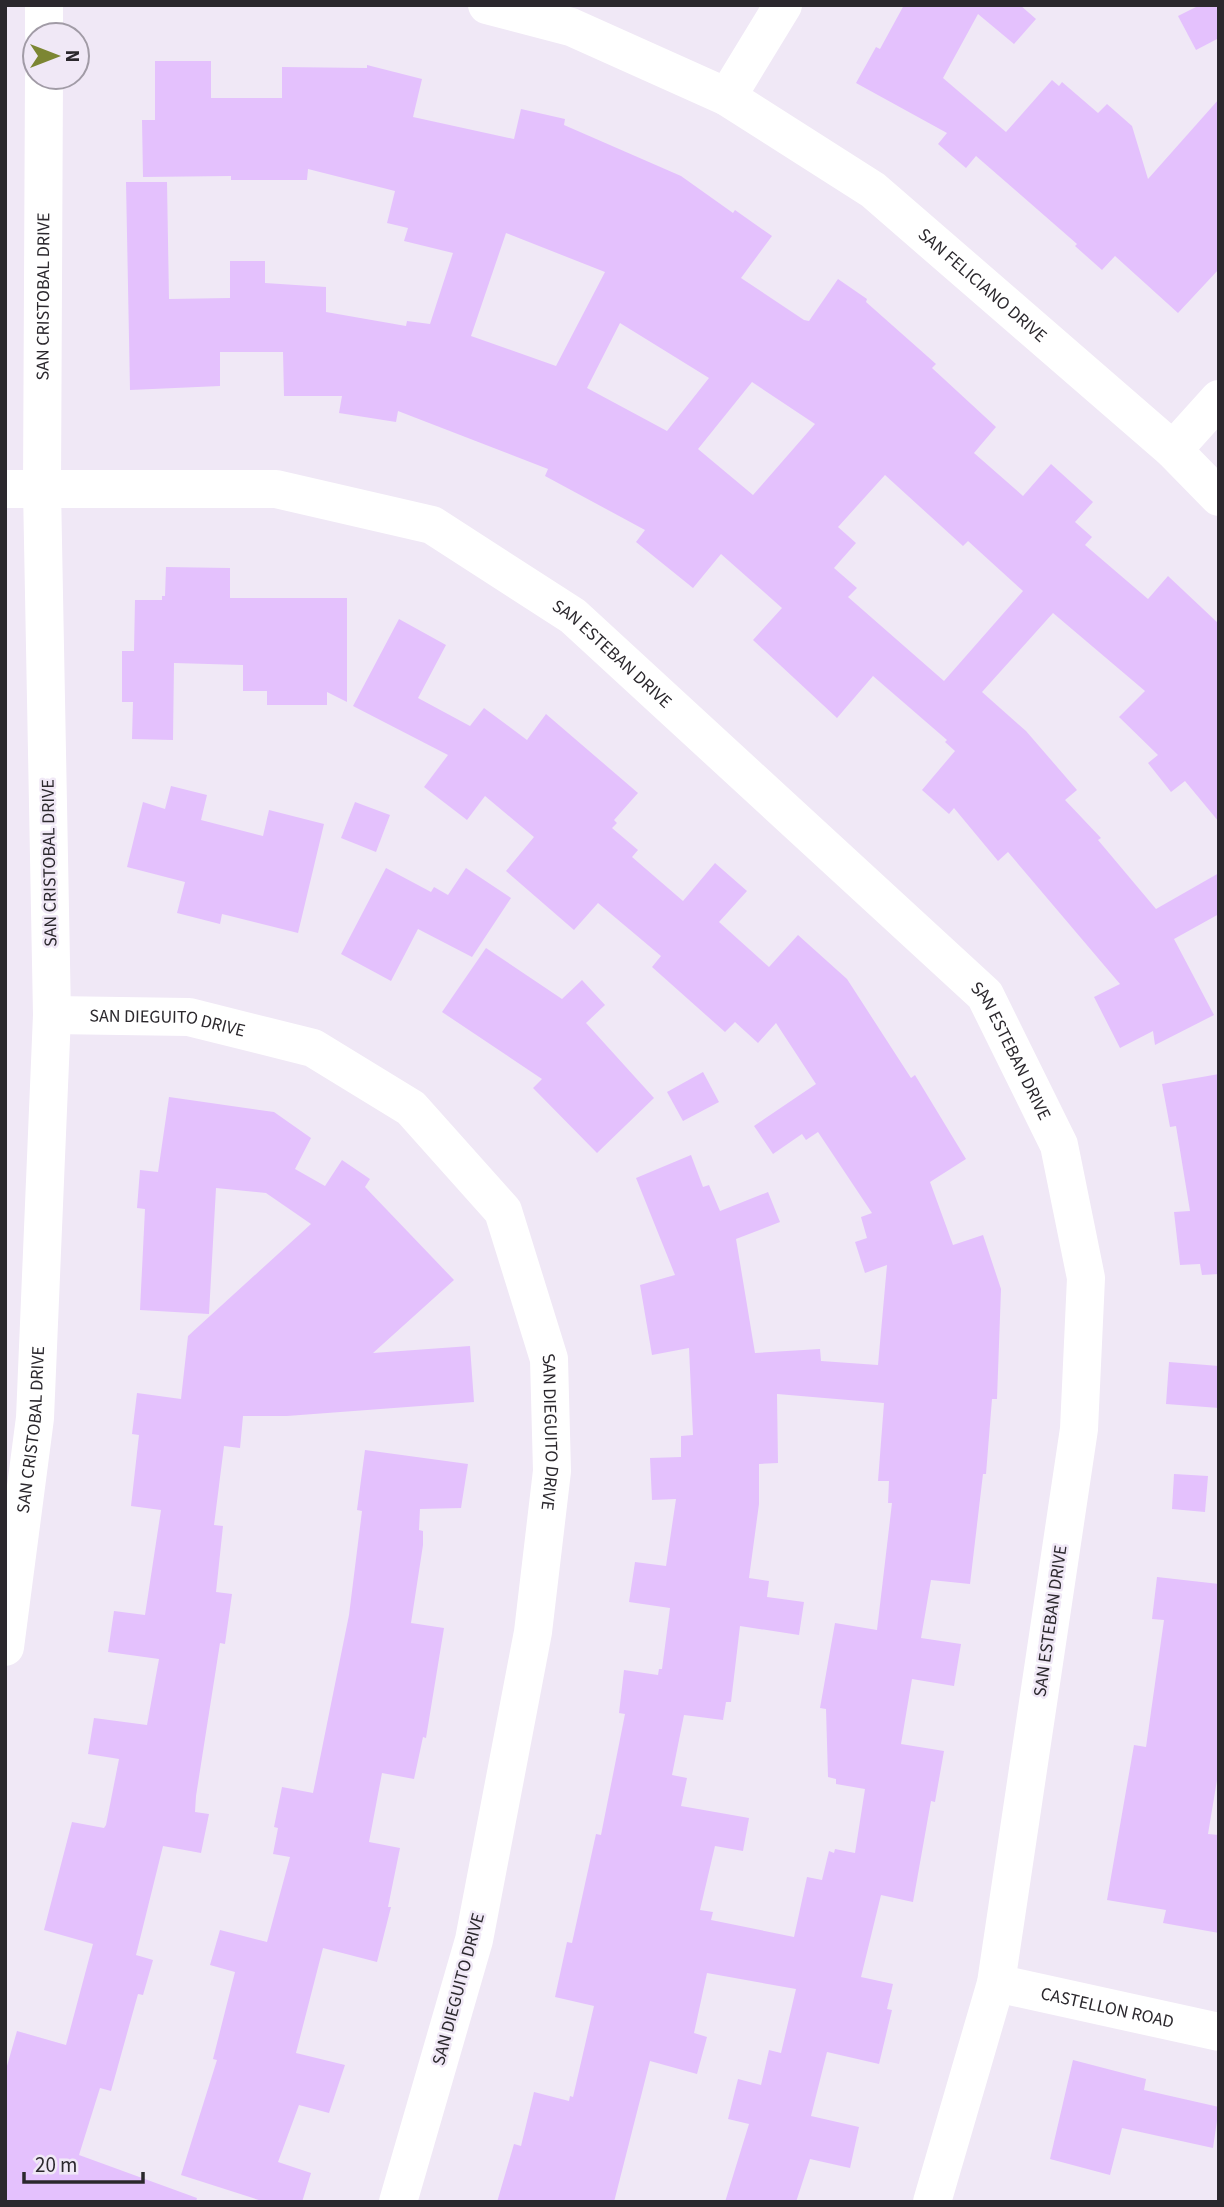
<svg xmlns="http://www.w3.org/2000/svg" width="1224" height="2207" font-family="'Source Sans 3',sans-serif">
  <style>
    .building { fill: #e4c1fd; fill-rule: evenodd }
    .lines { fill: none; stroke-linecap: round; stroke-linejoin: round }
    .street { stroke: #fff; stroke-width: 38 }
    .labels { text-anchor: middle; stroke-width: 5; stroke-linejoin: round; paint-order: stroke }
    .street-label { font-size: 18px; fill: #2b282d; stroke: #f0e8f6 }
  </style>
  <rect width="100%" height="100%" fill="#f0e8f6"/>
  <g class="building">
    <path d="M904,5H1020L1036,19L1014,44L978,14L943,78L1006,132L1052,80L1059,86L1062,82L1098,113L1107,104L1132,126L1148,179L1219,99V269L1178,313L1115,256L1102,270L1075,246L1077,244L976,156L966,168L938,144L947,133L856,83L876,47L880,49Z"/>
    <path d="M1200,5H1219V38L1196,50L1178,16Z"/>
    <path d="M155,61H211V98H282V67L367,68V65L422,79L413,117L514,139L521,109L565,119L564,125L681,176L733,213L735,210L772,236L741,278L804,320L809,321L838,279L867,299L866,302L936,364L932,368L996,427L974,453L1023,496L1051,464L1093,502L1075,522L1092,537L1085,545L1148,599L1168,576L1219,624V822L1185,781L1171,792L1148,763L1158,755L1119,717L1145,691L1053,613L982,692L1026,731L1077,790L1065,800L1101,838L1098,840L1156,909L1219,873V914L1174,939L1214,1015L1155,1045L1153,1031L1120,1048L1094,997L1120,984L1008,852L998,861L954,808L949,814L922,790L955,751L945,742L947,740L873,676L837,718L753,640L782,608L721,554L693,588L636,542L645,530L545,476L548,469L398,411L396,422L339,413L342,396H284L283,352H220V386L130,390L126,182H167L169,299L230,298V261H265V283L326,287V312L406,326L407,321L430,324L453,253L404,241L408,228L387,223L395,191L308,169L307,180H231V176L143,177L142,120H155ZM506,233L605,272L556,366L471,336ZM620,323L709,378L667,431L587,388ZM752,382L815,424L753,495L698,449ZM885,475L963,546L968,541L1023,591L944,681L848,597L857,588L834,568L856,543L838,527Z"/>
    <path d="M166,567L230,568V598H347V702L327,692V705H267V691H243V665L174,663L173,740L132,739L133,702H122V651H134L135,600H162V596H165Z"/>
    <path d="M399,619L446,645L418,698L470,726L484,708L527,740L546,714L638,793L614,820L617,823L612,828L638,850L632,857L683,901L715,863L747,891L719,922L769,967L798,935L847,979L911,1078L915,1075L966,1159L930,1182L953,1245L983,1235L1001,1289L997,1399H992L986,1474H983L970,1584L931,1580L921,1638L961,1644L954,1686L912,1679L901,1744L944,1751L935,1802L931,1801L913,1902L881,1895L861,1977L893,1984L887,2009L892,2010L879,2064L827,2052L811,2116L859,2127L850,2168L810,2159L796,2202H725L749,2124L728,2119L738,2079L761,2085L769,2050L781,2053L796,1989L707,1973L694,2033L707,2037L697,2074L650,2061L614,2202H497L514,2144L521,2146L534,2092L569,2101L570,2096L573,2097L594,2006L555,1997L567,1942L572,1943L596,1834L601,1835L625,1714L619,1713L624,1670L658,1675L659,1669H662L670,1608L629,1602L635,1562L666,1566L676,1499L652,1500L650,1458L681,1457V1436L693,1435L689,1348L652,1355L640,1285L675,1275L636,1178L691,1155L703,1187L709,1185L720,1211L768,1192L780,1222L736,1239L755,1353L820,1349L821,1361L878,1365L887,1265L865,1273L855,1242L867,1238L861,1217L872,1213L818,1132L806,1140L802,1134L773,1154L754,1126L816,1084L776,1023L758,1043L735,1022L725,1032L652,967L661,956L598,903L574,930L506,871L534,837L485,796L467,820L424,787L448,755L353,706ZM777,1394L884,1403L878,1481H889L888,1503H892L877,1630L835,1623L820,1708L826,1709L828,1777L836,1779V1784L865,1789L855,1853L835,1849L834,1853L829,1851L822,1880L807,1877L794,1937L711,1920L713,1912L700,1910L715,1846L743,1851L749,1818L681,1806L687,1778L672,1775L684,1715L723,1720L726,1702H731L740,1626L799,1635L804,1602L767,1597L769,1581L749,1578L759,1504V1464L778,1463Z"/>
    <path d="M171,786L207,795L201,820L263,836L269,810L324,824L298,933L222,914L220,924L177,913L185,882L127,867L143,802L165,809Z"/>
    <path d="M355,802L390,815L376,852L341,838Z"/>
    <path d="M386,868L431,892L434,887L448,895L466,868L511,898L472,957L418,929L391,981L341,954Z"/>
    <path d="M486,948L562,999L582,980L605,1005L586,1023L654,1098L597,1153L533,1088L542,1079L442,1012Z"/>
    <path d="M703,1072L719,1102L683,1121L667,1092Z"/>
    <path d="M1219,1074V1274L1202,1275L1200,1264L1180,1265L1174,1212L1190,1211L1176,1126L1170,1127L1162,1084Z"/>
    <path d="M169,1097L274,1112L311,1138L295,1169L325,1186L342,1160L370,1179L365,1187L454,1280L373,1353L470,1346L474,1402L287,1416H243L240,1448L224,1446L214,1525L223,1526L216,1592L232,1594L225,1644L220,1643L196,1796L195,1812L209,1814L201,1853L163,1846L136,1955L153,1960L143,1995L138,1994L111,2091L100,2088L79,2155L197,2198L196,2202H5V2073L17,2031L66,2045L93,1944L44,1930L72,1822L104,1828L106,1825L119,1759L88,1754L94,1718L147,1725L159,1659L108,1652L114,1611L145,1615L161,1510L131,1506L139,1435L132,1434L137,1393L181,1399L188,1336L311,1224L266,1193L216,1188L209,1314L140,1310L145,1209L137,1208L140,1170L158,1172Z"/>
    <path d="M1169,1362L1219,1366V1408L1166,1404Z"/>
    <path d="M365,1450L468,1464L461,1508L420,1509L419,1530L423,1531V1545L411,1623L444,1628L426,1738L423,1737L414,1779L382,1773L369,1842L400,1848L388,1907H391L377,1962L323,1948L296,2053L345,2065L329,2113L299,2105L278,2162L311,2173L302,2202H265L181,2175L217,2060L213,2059L235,1972L210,1965L220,1930L267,1942L290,1857L273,1854L278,1828L274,1827L282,1787L313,1793L349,1615L362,1511L357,1510Z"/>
    <path d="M1174,1474L1208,1476L1205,1512L1172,1509Z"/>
    <path d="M1157,1577L1219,1584V1768L1208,1834L1219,1835V1933L1163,1923L1166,1910L1107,1900L1134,1745L1146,1747L1164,1620L1152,1619Z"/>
    <path d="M1073,2060L1146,2079L1144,2090L1219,2107L1213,2148L1122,2128L1110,2175L1050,2159Z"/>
  </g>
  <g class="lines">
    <g class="street">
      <path id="s1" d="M487,5L571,27L727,97L873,190L1173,450L1219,497"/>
      <path d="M44,35V5"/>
      <path d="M727,97L783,5"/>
      <path d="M1173,450L1219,399"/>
      <path id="s2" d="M5,489H276L432,525L573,616L985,995L1059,1145L1086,1278L1079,1429L996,1983L932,2202"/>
      <path id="s3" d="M52,1015L189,1017L313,1048L411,1108L503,1211L549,1359L552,1471L533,1632L474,1940L398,2202"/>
      <path id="s4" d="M5,1647L35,1418L52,1015L42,489L44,77"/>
      <path id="s5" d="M996,1983L1219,2032"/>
    </g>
  </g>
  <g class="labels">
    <g class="street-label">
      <text dy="6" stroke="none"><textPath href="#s1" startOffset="576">SAN FELICIANO DRIVE</textPath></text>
      <text dy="6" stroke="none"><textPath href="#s4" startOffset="1353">SAN CRISTOBAL DRIVE</textPath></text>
      <text dy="6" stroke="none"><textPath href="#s2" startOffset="653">SAN ESTEBAN DRIVE</textPath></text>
      <text transform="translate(49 863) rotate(-91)" y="6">SAN CRISTOBAL DRIVE</text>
      <text dy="6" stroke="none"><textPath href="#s3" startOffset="116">SAN DIEGUITO DRIVE</textPath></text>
      <text dy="6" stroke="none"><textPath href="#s2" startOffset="1220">SAN ESTEBAN DRIVE</textPath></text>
      <text dy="6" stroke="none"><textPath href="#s4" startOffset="219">SAN CRISTOBAL DRIVE</textPath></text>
      <text dy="6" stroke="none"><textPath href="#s3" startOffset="746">SAN DIEGUITO DRIVE</textPath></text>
      <text transform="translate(1050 1621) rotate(-82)" y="6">SAN ESTEBAN DRIVE</text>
      <text transform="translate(458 1989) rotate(-75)" y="6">SAN DIEGUITO DRIVE</text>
      <text dy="6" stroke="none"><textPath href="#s5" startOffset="114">CASTELLON ROAD</textPath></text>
    </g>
  </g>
  <rect width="1224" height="2207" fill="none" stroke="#2b282d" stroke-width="14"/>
  <g transform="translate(56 56) rotate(90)"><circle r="33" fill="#f0e8f6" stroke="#a19ba6" stroke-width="2"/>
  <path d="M0-5L12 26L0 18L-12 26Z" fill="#7c8633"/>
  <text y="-10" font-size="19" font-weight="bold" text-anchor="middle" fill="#2b282d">N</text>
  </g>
  <path d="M24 2172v10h119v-10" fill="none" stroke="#2b282d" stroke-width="3.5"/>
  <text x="35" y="2172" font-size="21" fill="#2b282d" stroke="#f0e8f6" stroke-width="5" paint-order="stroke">20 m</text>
</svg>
